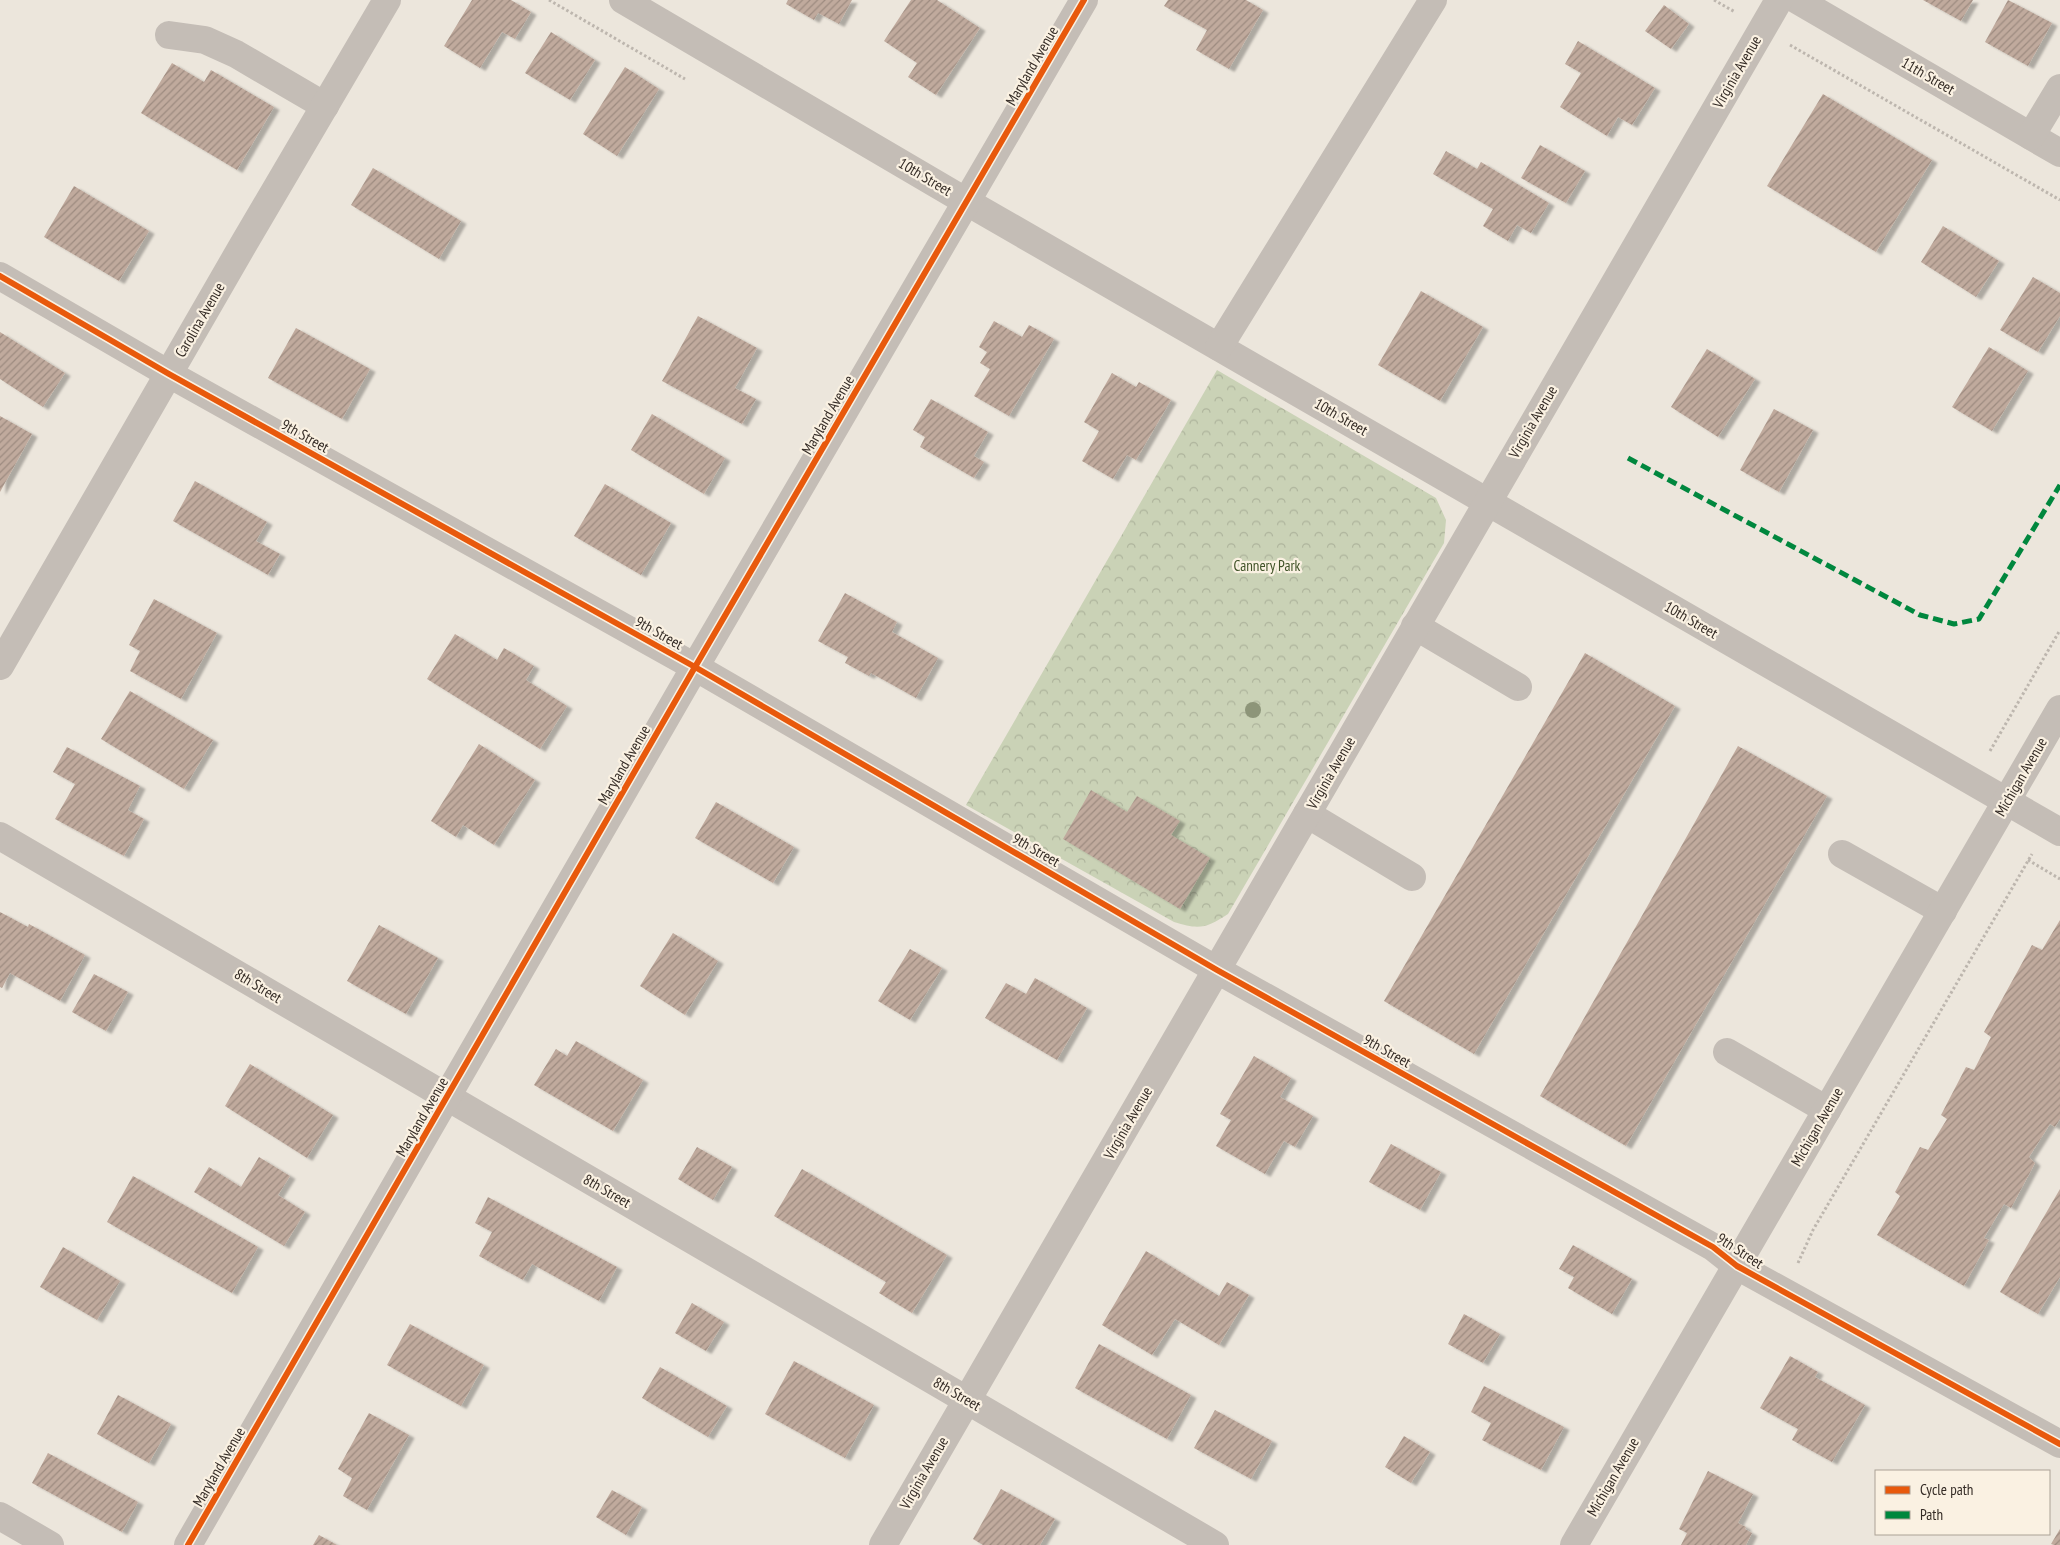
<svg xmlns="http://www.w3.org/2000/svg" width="2060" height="1545" font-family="'PT Sans Narrow',sans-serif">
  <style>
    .forest { fill: url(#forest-crowns) }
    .building { fill: url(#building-hatch); filter: url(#shadow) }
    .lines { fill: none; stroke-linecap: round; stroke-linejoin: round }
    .path { stroke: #bdb6ae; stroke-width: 3; stroke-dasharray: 2.5 2.5; stroke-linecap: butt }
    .minor { stroke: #c4bdb6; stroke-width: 28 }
    .quiet { stroke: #00873e; stroke-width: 5; stroke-dasharray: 10 5; stroke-linecap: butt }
    .cycleway-casing { stroke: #faf1e2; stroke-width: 9 }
    .cycleway { stroke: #e8590c; stroke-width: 6 }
    .tree { fill: #8d9579 }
    .labels { text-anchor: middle; stroke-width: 4.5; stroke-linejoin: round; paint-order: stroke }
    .street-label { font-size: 15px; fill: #342b25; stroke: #faf1e2 }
    .park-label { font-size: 15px; fill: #405328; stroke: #faf1e2 }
  </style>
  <defs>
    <pattern id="forest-crowns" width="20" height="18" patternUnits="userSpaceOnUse" patternTransform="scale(1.25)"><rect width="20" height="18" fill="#cad2b6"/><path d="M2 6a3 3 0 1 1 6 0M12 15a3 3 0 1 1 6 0" fill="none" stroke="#aeb49c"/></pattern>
    <pattern id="building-hatch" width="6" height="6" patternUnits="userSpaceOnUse" patternTransform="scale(1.25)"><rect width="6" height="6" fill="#c0aa9d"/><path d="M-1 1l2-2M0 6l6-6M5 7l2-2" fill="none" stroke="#9d8b80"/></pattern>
    <filter id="shadow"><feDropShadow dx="5.5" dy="3" stdDeviation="1" flood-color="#0004"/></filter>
  </defs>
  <rect width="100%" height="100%" fill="#ece6dc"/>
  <path class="forest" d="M1217,370L1436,498L1446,520L1444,543L1228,914C1207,928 1199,930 1174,922L966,805Z"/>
  <g class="building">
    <path d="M472,0H511L531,12L515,39L502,32L480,68L444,46Z"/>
    <path d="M788,0H852L839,24L818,13L814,20L786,4Z"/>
    <path d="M911,0H937L980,28L936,95L908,77L917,63L884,41Z"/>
    <path d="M1168,0H1246L1263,10L1229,69L1196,50L1207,30L1164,6Z"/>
    <path d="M1923,0H1973L1961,21Z"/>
    <path d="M2008,0L2052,23L2028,66L1985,42Z"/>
    <path d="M1664,5L1689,24L1671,49L1645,31Z"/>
    <path d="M551,32L595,60L570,100L525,73Z"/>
    <path d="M1578,41L1655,88L1632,125L1618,117L1607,136L1560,107L1581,73L1565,64Z"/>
    <path d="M172,63L204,82L211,70L274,107L237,170L141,113Z"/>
    <path d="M625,67L659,89L617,156L583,134Z"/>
    <path d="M1823,94L1932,160L1876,252L1767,186Z"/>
    <path d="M1540,145L1585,171L1566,203L1521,178Z"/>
    <path d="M1446,151L1477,169L1481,162L1549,203L1531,233L1517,225L1508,241L1483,226L1493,209L1433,174Z"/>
    <path d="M373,168L461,221L439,259L351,205Z"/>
    <path d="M74,186L149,231L119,281L44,237Z"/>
    <path d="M1943,226L1999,261L1976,297L1921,262Z"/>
    <path d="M2033,277L2060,293V316L2038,352L2000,330Z"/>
    <path d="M1421,291L1483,327L1440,401L1378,365Z"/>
    <path d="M698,316L757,348L735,388L756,399L742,424L662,381Z"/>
    <path d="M994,321L1022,337L1029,325L1054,339L1009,416L974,396L990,369L980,363L987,352L979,347Z"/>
    <path d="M296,328L370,369L342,419L268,378Z"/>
    <path d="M0,332L65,373L43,407L0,379Z"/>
    <path d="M1989,347L2028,371L1992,431L1952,407Z"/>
    <path d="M1707,349L1755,379L1718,437L1671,407Z"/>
    <path d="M1112,373L1136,387L1139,382L1171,400L1136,460L1127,455L1113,479L1082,461L1099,431L1084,422Z"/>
    <path d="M931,399L988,432L974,456L984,462L974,478L920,447L925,437L913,430Z"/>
    <path d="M1774,409L1813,430L1779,492L1740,470Z"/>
    <path d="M652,414L725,458L704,494L631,450Z"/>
    <path d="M0,416L32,434L0,492Z"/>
    <path d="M195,481L267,522L256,541L280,554L268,575L173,521Z"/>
    <path d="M605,484L671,523L641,575L574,536Z"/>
    <path d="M845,593L897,622L892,632L938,658L916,698L871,673L869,676L845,663L848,657L818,641Z"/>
    <path d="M154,599L217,633L181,699L130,671L140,651L129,645Z"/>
    <path d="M455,634L497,660L504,648L534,666L526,680L567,706L540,749L427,679Z"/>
    <path d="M1585,653L1675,706L1474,1054L1384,1001Z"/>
    <path d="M130,691L213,740L184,789L101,739Z"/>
    <path d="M479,744L535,780L494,845L463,825L456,837L431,821Z"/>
    <path d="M1738,746L1827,796L1626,1146L1540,1096Z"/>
    <path d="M67,747L140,786L128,810L144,819L124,856L55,819L75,784L53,772Z"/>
    <path d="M1091,790L1127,812L1137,796L1180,821L1171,835L1210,858L1180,909L1063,839Z"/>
    <path d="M716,802L794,847L773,883L695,838Z"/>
    <path d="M0,912L28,927L29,924L85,955L60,1001L10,973L2,988L0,987Z"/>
    <path d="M2060,920V1119L2055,1127L2050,1124L2029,1157L2035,1163L2011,1208L2004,1204L1984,1238L1989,1240L1964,1286L1877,1235L1900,1196L1895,1192L1920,1147L1928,1150L1947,1119L1941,1115L1966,1067L1974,1070L1991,1037L1984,1032L2032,945L2042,950Z"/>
    <path d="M379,925L438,958L406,1014L347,981Z"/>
    <path d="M673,933L718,961L685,1015L640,986Z"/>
    <path d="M910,949L942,968L910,1020L878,1001Z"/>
    <path d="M94,974L128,992L106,1031L72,1012Z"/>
    <path d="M1035,978L1087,1008L1057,1060L985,1018L1006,983L1026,994Z"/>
    <path d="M576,1041L643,1080L613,1131L534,1085L556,1049L567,1056Z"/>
    <path d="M1254,1056L1291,1078L1280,1097L1313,1116L1295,1147L1284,1141L1265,1174L1216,1146L1231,1120L1220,1114Z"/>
    <path d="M250,1064L333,1115L307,1158L225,1106Z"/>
    <path d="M1391,1144L1441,1172L1420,1210L1369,1182Z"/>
    <path d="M697,1147L732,1167L713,1200L678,1179Z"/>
    <path d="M259,1157L290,1176L278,1195L305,1212L284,1246L194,1192L209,1167L241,1187Z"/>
    <path d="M802,1169L947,1255L912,1313L879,1293L886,1282L774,1216Z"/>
    <path d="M133,1176L258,1247L232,1293L107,1222Z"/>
    <path d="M2060,1189V1277L2038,1314L2000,1292Z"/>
    <path d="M488,1197L617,1267L599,1301L532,1264L523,1280L479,1256L492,1232L475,1223Z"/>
    <path d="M1573,1245L1632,1279L1612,1314L1568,1288L1574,1277L1559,1269Z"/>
    <path d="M63,1247L120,1281L97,1320L40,1287Z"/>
    <path d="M1146,1251L1219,1296L1227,1282L1249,1295L1219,1345L1175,1319L1152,1355L1102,1325Z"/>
    <path d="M692,1303L724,1322L706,1351L675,1333Z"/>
    <path d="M1464,1314L1500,1334L1483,1363L1448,1344Z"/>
    <path d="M410,1324L484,1365L461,1406L387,1365Z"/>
    <path d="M1099,1344L1191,1395L1167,1439L1075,1388Z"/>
    <path d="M1790,1356L1818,1372L1815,1377L1865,1405L1832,1462L1792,1440L1798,1429L1760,1408Z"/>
    <path d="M794,1361L874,1405L845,1458L765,1414Z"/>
    <path d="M660,1367L727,1406L708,1437L642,1398Z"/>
    <path d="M1484,1386L1564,1427L1541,1470L1482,1440L1491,1423L1471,1412Z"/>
    <path d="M118,1395L171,1424L149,1463L97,1434Z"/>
    <path d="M1215,1410L1272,1441L1251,1479L1194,1448Z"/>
    <path d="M369,1413L409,1435L367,1510L343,1496L352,1478L338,1469Z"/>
    <path d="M1404,1436L1430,1452L1411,1483L1385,1467Z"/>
    <path d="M48,1453L138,1502L122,1532L32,1483Z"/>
    <path d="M1708,1471L1753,1494L1738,1523L1746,1527L1745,1529L1752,1533L1746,1545H1681L1687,1533L1679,1529Z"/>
    <path d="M1001,1489L1055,1519L1040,1545H983L973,1539Z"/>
    <path d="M612,1490L642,1507L626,1535L596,1517Z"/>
    <path d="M2060,1529V1545H2054L2051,1544Z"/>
    <path d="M319,1535L337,1545H313Z"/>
  </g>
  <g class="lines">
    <g class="path">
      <path d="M549,0L685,79"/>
      <path d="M1714,0L1735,12"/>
      <path d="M1790,45L2060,200"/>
      <path d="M1990,751L2060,630"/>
      <path d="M2028,860L2060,879"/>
      <path d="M1798,1263L1813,1230L2032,854"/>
    </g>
    <g class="minor">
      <path d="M623,0L967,202L2060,832"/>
      <path d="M1797,0L2060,153"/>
      <path d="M169,35L205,40L236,54L325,106"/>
      <path d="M2031,136L2060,88"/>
      <path d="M0,276L169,374L695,667L1217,970L1713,1247L1737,1266L2060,1444"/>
      <path d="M1219,347L1433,0"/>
      <path d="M1415,626L1518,687"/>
      <path d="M0,666L243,245L387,0"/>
      <path d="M1307,814L1412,877"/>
      <path d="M0,836L1215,1545"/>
      <path d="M1842,854L1943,911"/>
      <path d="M1727,1052L1827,1110"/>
      <path d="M0,1516L50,1545"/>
      <path d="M188,1545L695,667L1084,0"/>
      <path d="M883,1545L1779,0"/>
      <path d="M1574,1545L2060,709"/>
    </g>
    <path class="quiet" d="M1628,458L1920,615L1954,624L1979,619L2060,485"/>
    <defs>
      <g id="cycleway">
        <path d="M0,276L169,374L695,667L1217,970L1713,1247L1737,1266L2060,1444"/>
        <path d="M188,1545L695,667L1084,0"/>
      </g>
    </defs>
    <use href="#cycleway" class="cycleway-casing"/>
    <use href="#cycleway" class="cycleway"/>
  </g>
  <circle class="tree" cx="1253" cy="710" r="8"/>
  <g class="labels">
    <g class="street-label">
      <text transform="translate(1032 66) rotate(-60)" y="5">Maryland Avenue</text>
      <text transform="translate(1737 72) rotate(-60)" y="5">Virginia Avenue</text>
      <text transform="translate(1928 76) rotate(30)" y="5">11th Street</text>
      <text transform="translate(925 177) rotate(31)" y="5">10th Street</text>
      <text transform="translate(200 320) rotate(-60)" y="5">Carolina Avenue</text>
      <text transform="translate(828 415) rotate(-60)" y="5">Maryland Avenue</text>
      <text transform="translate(1341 417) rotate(30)" y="5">10th Street</text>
      <text transform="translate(1533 422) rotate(-60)" y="5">Virginia Avenue</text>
      <text transform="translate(305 436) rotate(29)" y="5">9th Street</text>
      <text transform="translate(1691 620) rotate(30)" y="5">10th Street</text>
      <text transform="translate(659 633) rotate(29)" y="5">9th Street</text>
      <text transform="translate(624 765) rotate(-60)" y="5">Maryland Avenue</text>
      <text transform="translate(1331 773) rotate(-60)" y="5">Virginia Avenue</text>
      <text transform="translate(2021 777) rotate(-60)" y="5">Michigan Avenue</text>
      <text transform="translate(1036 850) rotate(30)" y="5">9th Street</text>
      <text transform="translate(258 986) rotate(31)" y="5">8th Street</text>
      <text transform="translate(1387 1051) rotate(29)" y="5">9th Street</text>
      <text transform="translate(422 1117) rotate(-60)" y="5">Maryland Avenue</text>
      <text transform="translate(1128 1123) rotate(-60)" y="5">Virginia Avenue</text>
      <text transform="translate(1817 1127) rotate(-60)" y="5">Michigan Avenue</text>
      <text transform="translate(607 1191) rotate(30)" y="5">8th Street</text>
      <text transform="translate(1740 1251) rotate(33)" y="5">9th Street</text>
      <text transform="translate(957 1394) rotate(30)" y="5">8th Street</text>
      <text transform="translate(219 1467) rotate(-60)" y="5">Maryland Avenue</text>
      <text transform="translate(924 1473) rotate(-60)" y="5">Virginia Avenue</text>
      <text transform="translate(1613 1477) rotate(-60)" y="5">Michigan Avenue</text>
    </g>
    <g class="park-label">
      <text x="1267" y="571">Cannery Park</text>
    </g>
  </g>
  <rect x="1875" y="1470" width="175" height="65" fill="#faf1e2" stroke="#aba296"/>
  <rect x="1885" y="1486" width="25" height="8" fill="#e8590c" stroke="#aba296"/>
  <text x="1920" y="1495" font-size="15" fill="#342b25">Cycle path</text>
  <rect x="1885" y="1511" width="25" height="8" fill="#00873e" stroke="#aba296"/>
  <text x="1920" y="1520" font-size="15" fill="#342b25">Path</text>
</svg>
